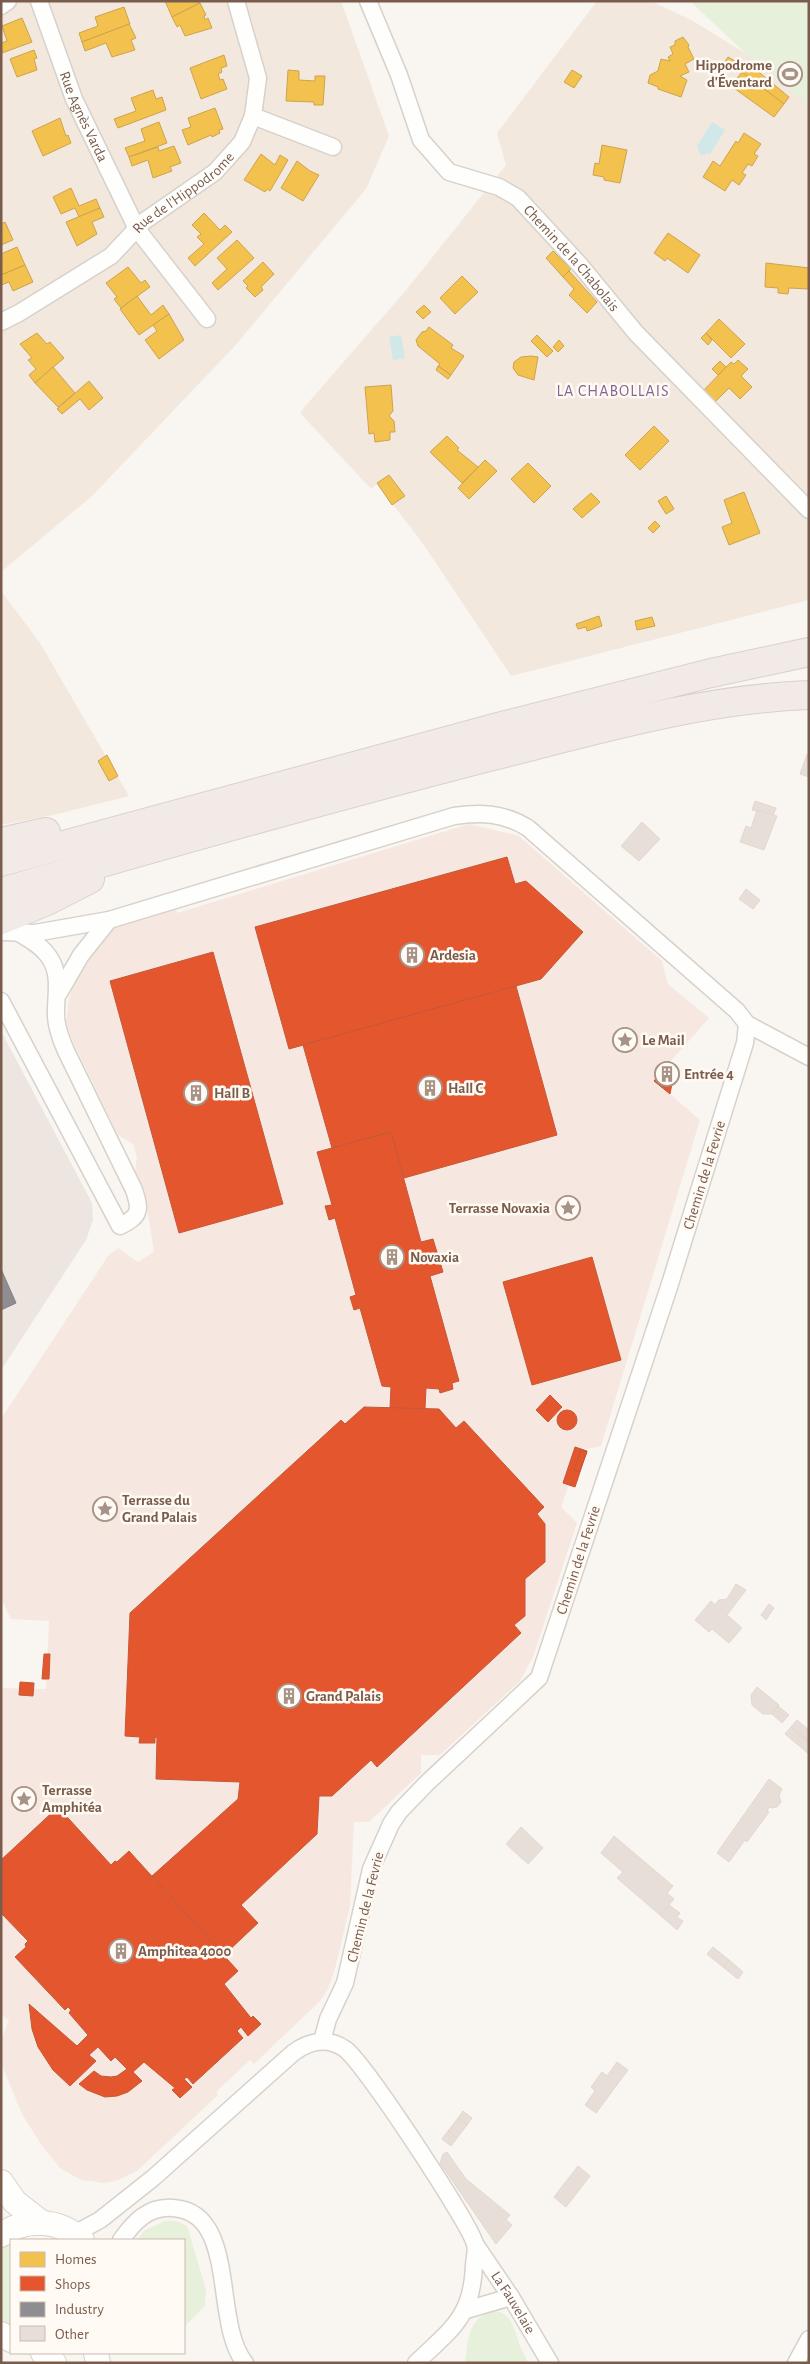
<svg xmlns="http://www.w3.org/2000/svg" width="810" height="2364" font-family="'Alegreya Sans',sans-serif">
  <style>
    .residential { fill: #f2e8de }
    .commercial { fill: #f6e8e1 }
    .industrial { fill: #ede5e0 }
    .green { fill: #e7f0db }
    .water { fill: #d0e8ea }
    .homes { fill: #f2c14e; stroke: #cea34e }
    .shops { fill: #e4572e; stroke: #c45837 }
    .industry { fill: #8d8d92; stroke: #877e7d }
    .building { fill: #e6ded7; stroke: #e2d8d2 }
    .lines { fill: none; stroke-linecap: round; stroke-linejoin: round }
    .minor-casing { stroke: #d7d1cb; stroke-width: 19 }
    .secondary-casing { stroke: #d9d2cb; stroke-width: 26 }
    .motorway-casing { stroke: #dad1cc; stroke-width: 30 }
    .minor { stroke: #fefefd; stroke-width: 16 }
    .secondary { stroke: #fefefd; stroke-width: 24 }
    .motorway { stroke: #f2eae7; stroke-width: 28 }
    .labels { text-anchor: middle; stroke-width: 5; stroke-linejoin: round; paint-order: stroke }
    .poi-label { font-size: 15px; font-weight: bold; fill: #7a5c4d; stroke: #fffaf3; text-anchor: start }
    .street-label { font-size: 15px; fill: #7a5c4d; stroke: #fffaf3 }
    .neighbourhood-label { font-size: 16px; letter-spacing: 1px; fill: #846695; stroke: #fffaf3 }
  </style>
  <rect width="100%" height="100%" fill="#f9f5f0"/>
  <g class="residential">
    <path d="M1,1H341L389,136L366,189L233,348L92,496L1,572Z"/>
    <path d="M597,1H651L693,21L745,53L809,105V600L511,676L424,545L377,484L371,489L301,414V411L407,289L506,165L497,133Z"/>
    <path d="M1,591L40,643L129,796L58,814L1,825Z"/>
  </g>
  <path class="commercial" d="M469,824L519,836L662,961L668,984L709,1018L654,1080L700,1120L601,1446L581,1450L561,1507L577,1523L533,1657L520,1681L440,1755H421V1773L369,1822H354L350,1906L335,1969L328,1989L320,2001L254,2064L250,2060L216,2092L218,2095L137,2171L116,2181L104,2183L81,2180L60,2168L42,2146L22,2114L1,2063V2040L9,2020L1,2015V1688L46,1689L49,1621L11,1619L1,1598V1419L108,1256L118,1248L138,1262L154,1252L144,1189L135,1171L137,1157L133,1144L118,1135L72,1040L66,1022L69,998L79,970L113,928L176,909L177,913Z"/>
  <path class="industrial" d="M1,1031L92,1203L93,1220L86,1240L1,1370Z"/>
  <g class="green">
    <path d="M690,1H809V105L745,53Z"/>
    <path d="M165,2221H176L187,2226L206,2290L205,2306L184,2327V2240H137L145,2230Z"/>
    <path d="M11,2240V2328L1,2320V2249Z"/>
    <path d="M491,2311C511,2311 512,2324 518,2340C520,2348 525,2355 528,2363H465C469,2339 466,2322 491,2311Z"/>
  </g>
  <g class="water">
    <path d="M712,122L725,130L710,154L707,153L701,156L697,146Z"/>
    <path d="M401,335L405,358L393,360L389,337Z"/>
  </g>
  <g class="homes">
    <path d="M165,1H199L200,3L172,17Z"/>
    <path d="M200,3L206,15L204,16L205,20L208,18L212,28L185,36L180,25L177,27L172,17Z"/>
    <path d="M124,7L130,24L82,42L79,33L98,26L95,17Z"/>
    <path d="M22,18L32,42L2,53L1,43L7,41L2,26Z"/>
    <path d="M129,24L136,38L131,40L135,50L112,57L106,43L85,51L82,42Z"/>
    <path d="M683,37L689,45L688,47L694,59L685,64L689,72L680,76L687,80L681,97L658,89V87L648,83L650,75L658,71L661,59L670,61L668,57L673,54L670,47L675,45V41Z"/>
    <path d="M34,50L37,58L34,59L37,70L17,77L10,59Z"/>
    <path d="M224,55L227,66L221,68L222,72L218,74L220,80L223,79L227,89L201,99L190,68Z"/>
    <path d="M728,57L735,61L730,69L723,65Z"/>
    <path d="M749,64L789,97L784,104L742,73Z"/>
    <path d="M288,70L299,71V80L315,81V76H325L323,105H314V102L286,101Z"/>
    <path d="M572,70L582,76L574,88L564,82Z"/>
    <path d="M742,72L784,104L774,117L731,86Z"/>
    <path d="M153,90L156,99L162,97L166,110L118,128L114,119L136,111L131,98Z"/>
    <path d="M215,108L223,129L219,130L220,133L212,137L211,135L188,145L182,130L191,127L188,118Z"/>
    <path d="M60,118L66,136L68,135L71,143L43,156L32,131Z"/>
    <path d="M159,122L167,143L129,157L125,148L145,141L141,129Z"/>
    <path d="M744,133L761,144L754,154L758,156L752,166L748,164L742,173L746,175L739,185L732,180L725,191L703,177L713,161L720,166L736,141L738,143Z"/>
    <path d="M602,145L627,150L620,183L604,180V177L593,175L595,163L599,164Z"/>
    <path d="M174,146L181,163L170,167L172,171L153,178L148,160L132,166L129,157L158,147L159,151Z"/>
    <path d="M261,154L275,165L280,155L288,160L270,191L267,189L265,192L244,180Z"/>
    <path d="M297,161L310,171L319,175L303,201L281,188Z"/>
    <path d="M71,188L79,206L96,199L100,208L79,217L75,208L61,214L53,197Z"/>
    <path d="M100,208L104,217L92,222L97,234L77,246L66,222Z"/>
    <path d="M204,213L220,230L225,225L232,232L195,266L188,258L204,244L197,237L201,234L192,225Z"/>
    <path d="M5,222L13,240L1,245V224Z"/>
    <path d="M668,233L700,255L688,273L667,258L665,261L654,253Z"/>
    <path d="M237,240L254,258L218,290L212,283L227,269L217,258Z"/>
    <path d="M17,247L25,265L1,275V254Z"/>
    <path d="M553,251L571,269L563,277L546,258Z"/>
    <path d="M263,262L274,274L261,287L263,290L255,297L246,288L248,286L243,281Z"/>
    <path d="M766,263L809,268V289L789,288L788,294L778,293V288L765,287Z"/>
    <path d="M25,265L33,282L13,291L9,282L1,285V275Z"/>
    <path d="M128,267L141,283L145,280L150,287L121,308L114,299L117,297L106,283Z"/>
    <path d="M569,271L597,302L587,313L569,295L574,289L563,277Z"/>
    <path d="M462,276L478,292L455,314L440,298Z"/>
    <path d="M137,296L151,315L163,305L169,314L139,335L120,309Z"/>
    <path d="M424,305L431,312L423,319L416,312Z"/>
    <path d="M169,314L184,340L159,359L145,340L157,331L153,325Z"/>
    <path d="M719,319L745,344L731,358L706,333Z"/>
    <path d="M429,327L453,345L451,348L464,356L451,375L438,366L440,364L418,346L416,340L422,332L426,331Z"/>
    <path d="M37,333L47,344L50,342L64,358L35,383L29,375L36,369L28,360L32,358L20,344Z"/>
    <path d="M706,333L712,340L708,345L701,338Z"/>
    <path d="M537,335L553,351L547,357L531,341Z"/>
    <path d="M559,340L564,346L558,352L553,347Z"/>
    <path d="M531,356L538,357L534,380L518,375L513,368L514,362L521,357Z"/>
    <path d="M738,360L748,369L741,376L752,387L740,399L729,388L714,403L703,391L731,362L734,364Z"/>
    <path d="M720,361L726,367L718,375L712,369Z"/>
    <path d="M438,366L451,375L448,379L436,370Z"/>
    <path d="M53,367L75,393L58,407L35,383Z"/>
    <path d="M89,381L103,398L89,410L80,399L62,414L57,409Z"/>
    <path d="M391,385L393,411L389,416L394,421L395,432H390V440L375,442L374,433L369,434L365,387Z"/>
    <path d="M654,426L669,441L640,470L625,455Z"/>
    <path d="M447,436L459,448L457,450L478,467L462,483L430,452Z"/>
    <path d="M485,460L497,471L469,499L458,488Z"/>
    <path d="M528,463L551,486L534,503L511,479Z"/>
    <path d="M389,475L405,496L392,505L377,483Z"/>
    <path d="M744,492L760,533L729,545L722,527L732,523L724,500Z"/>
    <path d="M591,493L600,502L582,518L573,509Z"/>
    <path d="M666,496L674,509L666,514L658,501Z"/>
    <path d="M655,521L660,526L653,533L648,528Z"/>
    <path d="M599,616L602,626L587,631L586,627L578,629L576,624Z"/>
    <path d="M652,617L655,626L637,630L635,621Z"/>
    <path d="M107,755L118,776L109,781L98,761Z"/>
  </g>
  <g class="shops">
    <path d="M507,857L515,884L526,881L583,932L541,979L289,1049L255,927Z"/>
    <path d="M213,952L283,1204L179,1233L110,981Z"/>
    <path d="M516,986L557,1135L404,1178L391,1132L332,1148L303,1045Z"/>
    <path d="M669,1062L675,1067L670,1094L654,1081Z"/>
    <path d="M391,1132L421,1242L433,1239L443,1272L430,1276L459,1381L452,1383L453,1389L440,1393L439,1389L426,1388L425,1409L390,1408L391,1387L382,1386L360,1308L354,1310L350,1297L356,1295L335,1218L329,1220L325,1206L332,1205L317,1152Z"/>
    <path d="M592,1257L621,1360L532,1385L503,1282Z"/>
    <path d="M550,1395L562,1407L548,1422L536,1410Z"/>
    <path d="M364,1407L439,1409L456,1428L464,1421L544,1507L537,1514L545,1524V1562L525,1579V1616L514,1625L521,1633L377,1767L371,1760L332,1796H319L317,1834L241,1905L258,1923L224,1955L152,1876L238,1799L240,1782L156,1779L157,1738L155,1737V1743H139L140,1737L125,1736L130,1613L341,1420L345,1424Z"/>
    <circle cx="567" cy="1420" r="10"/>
    <path d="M575,1447L587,1451L575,1487L563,1483Z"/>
    <path d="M581,1450L587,1452L579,1472L574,1470Z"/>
    <path d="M44,1654H50L49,1679H42Z"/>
    <path d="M20,1682L34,1683L33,1696L19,1695Z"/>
    <path d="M58,1807L111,1865L115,1861L117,1862L129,1851L238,1971L224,1984L251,2018L253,2016L261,2024L248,2036L241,2027L237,2031L243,2038L193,2084L187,2077L184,2079L192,2087L180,2098L172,2090L175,2088L144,2062L133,2072L142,2081L128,2092L117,2096L105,2097L87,2090L79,2084L94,2071L101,2076L111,2077L117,2076L127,2069L115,2057L111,2061L98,2047L89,2055L96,2061L70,2086L53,2070L38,2047L32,2029L29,2004L77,2046L88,2035L69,2013L71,2010L68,2007L65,2010L15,1957L26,1947L25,1944L28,1941L1,1913V1860Z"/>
  </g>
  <path class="industry" d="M1,1269L16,1303L1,1310Z"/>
  <g class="building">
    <path d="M807,754L809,755V777L800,774Z"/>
    <path d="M755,801L776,808L773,815L752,810Z"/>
    <path d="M757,810L777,816L764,850L740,842L746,826L751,828Z"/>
    <path d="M642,822L660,839L639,861L621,846Z"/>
    <path d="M746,889L760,900L753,909L739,899Z"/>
    <path d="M736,1584L746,1590L727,1615L742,1628L729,1643L712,1629L709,1632L695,1620L711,1601L715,1605L719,1600L727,1599Z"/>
    <path d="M769,1604L774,1608L766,1620L761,1615Z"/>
    <path d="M757,1687L779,1705L772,1714H763L752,1705L751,1695Z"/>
    <path d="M778,1706L789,1715L782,1723L772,1714Z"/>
    <path d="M797,1720L809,1730V1742L791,1727Z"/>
    <path d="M791,1727L809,1742V1754L785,1734Z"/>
    <path d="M769,1779L782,1789L779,1795L781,1802L777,1807L772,1808L769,1807L767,1811L769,1812L747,1842L745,1840L729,1862L717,1853Z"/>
    <path d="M521,1827L543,1848L528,1864L506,1844Z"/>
    <path d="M614,1836L673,1886L667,1893L674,1899L660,1915L617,1878L623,1872L601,1853Z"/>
    <path d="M669,1905L680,1913L677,1917L683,1921L677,1930L660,1915Z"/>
    <path d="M713,1947L729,1960L723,1967L707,1954Z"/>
    <path d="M729,1960L743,1972L738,1979L723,1967Z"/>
    <path d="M617,2062L628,2070L596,2113L585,2105L595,2091L591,2087L602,2072L607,2076Z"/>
    <path d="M463,2111L472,2118L467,2125L458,2118Z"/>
    <path d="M458,2118L467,2125L457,2138L448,2131Z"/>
    <path d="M448,2131L457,2138L451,2146L442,2139Z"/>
    <path d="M447,2152L466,2179L510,2215L506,2220L512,2225L496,2244L440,2163L443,2154Z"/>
    <path d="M578,2166L590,2176L566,2207L554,2197Z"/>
  </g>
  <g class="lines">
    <defs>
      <g id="minor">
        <path id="s1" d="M39,1L74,99L137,229L207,319"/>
        <path id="s2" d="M368,1L399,75L421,140L449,172L499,187L518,198L580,265L636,333L809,510"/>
        <path d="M1,6L8,1"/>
        <path d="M253,116L333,147"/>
        <path id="s3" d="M1,322L19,313L111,256L143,222L215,172L242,142L253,116L258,78L236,1"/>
        <path d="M1,932L35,933L109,920L454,816C481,812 504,813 528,828L737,1011L747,1024L745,1043L669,1287L539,1678L427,1783L399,1812L391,1824L371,1869L345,1983L328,2019L322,2041"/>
        <path d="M59,993L81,955L109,920"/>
        <path d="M1,1001L120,1226C140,1216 141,1211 134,1190L66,1051C61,1040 57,1029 56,1017C55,997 62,975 49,957C42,946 30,940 19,933"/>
        <path d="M747,1024L809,1057"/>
        <path d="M74,2234L100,2220L153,2178L293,2053C309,2041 328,2037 345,2049C363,2061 469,2222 475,2244C477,2250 474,2260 474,2266C472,2318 450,2330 416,2363"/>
        <path d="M121,2240C134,2222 148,2206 173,2208C239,2212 212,2323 245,2363"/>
        <path id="s4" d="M475,2244L511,2297L550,2363"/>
        <path d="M466,2310L511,2297"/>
        <path d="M796,2363L809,2339"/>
      </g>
      <g id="secondary">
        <path d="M1,2182L15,2202L42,2223"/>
        <path d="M1,2235C27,2217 58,2219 82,2240"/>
        <path d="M1,2334L11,2340"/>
        <path d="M43,2353L54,2363"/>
        <path d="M96,2353L98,2363"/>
      </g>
      <g id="motorway">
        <path d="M1,842L46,832"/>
        <path d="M1,862L498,727L711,673L809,652"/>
        <path d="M1,892C163,845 326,799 489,757C593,731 700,699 809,695"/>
        <path d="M1,920L47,901L90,879"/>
      </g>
    </defs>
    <use href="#minor" class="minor-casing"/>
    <use href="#secondary" class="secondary-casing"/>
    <use href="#motorway" class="motorway-casing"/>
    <use href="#minor" class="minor"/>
    <use href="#secondary" class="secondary"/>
    <use href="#motorway" class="motorway"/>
  </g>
  <defs>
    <symbol id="stadium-ring" viewBox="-11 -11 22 22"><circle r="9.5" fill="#fffaf3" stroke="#a69286" stroke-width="1.5"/><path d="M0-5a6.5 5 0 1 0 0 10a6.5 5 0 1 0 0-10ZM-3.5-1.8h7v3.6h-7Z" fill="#a69286"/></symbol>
    <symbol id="building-ring" viewBox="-11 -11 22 22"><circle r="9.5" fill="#fffaf3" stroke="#a69286" stroke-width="1.5"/><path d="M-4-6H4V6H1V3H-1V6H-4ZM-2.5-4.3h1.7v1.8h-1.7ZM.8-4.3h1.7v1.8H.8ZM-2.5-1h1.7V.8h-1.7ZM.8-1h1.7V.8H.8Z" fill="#a69286"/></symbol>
    <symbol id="sight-ring" viewBox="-11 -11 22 22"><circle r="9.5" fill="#fffaf3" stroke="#a69286" stroke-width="1.5"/><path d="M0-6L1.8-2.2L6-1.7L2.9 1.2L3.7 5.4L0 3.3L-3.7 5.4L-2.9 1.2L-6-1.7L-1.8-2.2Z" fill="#a69286"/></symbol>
  </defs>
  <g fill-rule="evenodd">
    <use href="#stadium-ring" x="776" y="60" width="28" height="28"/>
    <use href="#building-ring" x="398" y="941" width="28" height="28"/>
    <use href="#sight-ring" x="611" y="1026" width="28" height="28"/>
    <use href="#building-ring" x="653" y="1060" width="28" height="28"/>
    <use href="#building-ring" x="416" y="1074" width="28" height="28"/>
    <use href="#building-ring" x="182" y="1079" width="28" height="28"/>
    <use href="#sight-ring" x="554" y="1194" width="28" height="28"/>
    <use href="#building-ring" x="378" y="1243" width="28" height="28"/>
    <use href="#sight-ring" x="91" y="1495" width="28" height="28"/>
    <use href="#building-ring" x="275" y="1682" width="28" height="28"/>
    <use href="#sight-ring" x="10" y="1785" width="28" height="28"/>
    <use href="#building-ring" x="107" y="1937" width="28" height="28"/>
  </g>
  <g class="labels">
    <g class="poi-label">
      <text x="772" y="70" text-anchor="end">Hippodrome<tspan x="772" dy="17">d'Éventard</tspan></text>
      <text x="430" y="960">Ardesia</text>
      <text x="642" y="1045">Le Mail</text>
      <text x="684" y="1079">Entrée 4</text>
      <text x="448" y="1093">Hall C</text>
      <text x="214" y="1098">Hall B</text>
      <text x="550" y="1213" text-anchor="end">Terrasse Novaxia</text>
      <text x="410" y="1262">Novaxia</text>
      <text x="122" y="1505">Terrasse du<tspan x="122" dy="17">Grand Palais</tspan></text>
      <text x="306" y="1701">Grand Palais</text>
      <text x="42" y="1795">Terrasse<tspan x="42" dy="17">Amphitéa</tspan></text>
      <text x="138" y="1956">Amphitea 4000</text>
    </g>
    <g class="street-label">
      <text dy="5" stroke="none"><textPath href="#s1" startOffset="124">Rue Agnès Varda</textPath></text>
      <text dy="5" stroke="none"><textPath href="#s3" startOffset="225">Rue de l'Hippodrome</textPath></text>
      <text dy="5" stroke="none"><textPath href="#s2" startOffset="346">Chemin de la Chabolais</textPath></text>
      <text transform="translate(704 1175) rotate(-73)" y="5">Chemin de la Fevrie</text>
      <text transform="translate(578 1560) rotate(-72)" y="5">Chemin de la Fevrie</text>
      <text transform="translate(365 1907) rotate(-76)" y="5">Chemin de la Fevrie</text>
      <text dy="5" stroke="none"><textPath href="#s4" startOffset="70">La Fauvelaie</textPath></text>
    </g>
    <g class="neighbourhood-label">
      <text x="613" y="396">LA CHABOLLAIS</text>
    </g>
  </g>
  <rect width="810" height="2364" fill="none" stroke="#7a5c4d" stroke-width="5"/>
  <rect x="10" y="2239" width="175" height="115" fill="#fffaf3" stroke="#cabbb1"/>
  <rect x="20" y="2252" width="25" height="15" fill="#f2c14e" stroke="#cabbb1"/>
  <text x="55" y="2264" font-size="15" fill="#7a5c4d">Homes</text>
  <rect x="20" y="2276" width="25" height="15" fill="#e4572e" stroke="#cabbb1"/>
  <text x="55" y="2289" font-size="15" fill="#7a5c4d">Shops</text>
  <rect x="20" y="2302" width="25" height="15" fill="#8d8d92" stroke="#cabbb1"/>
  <text x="55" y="2314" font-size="15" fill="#7a5c4d">Industry</text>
  <rect x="20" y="2326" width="25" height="15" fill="#e6ded7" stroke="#cabbb1"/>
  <text x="55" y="2339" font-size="15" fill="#7a5c4d">Other</text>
</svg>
